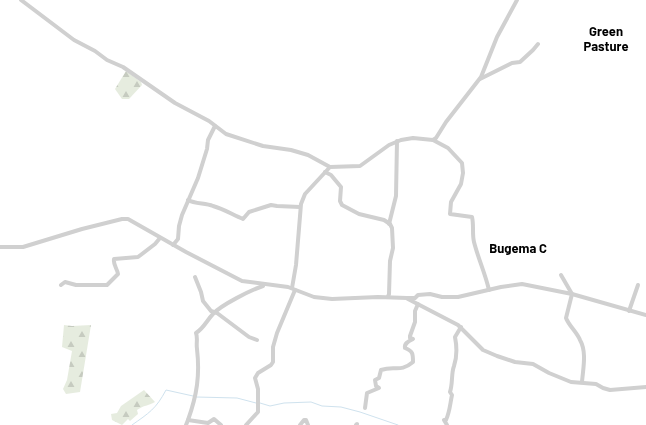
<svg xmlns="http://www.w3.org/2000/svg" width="646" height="425" font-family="Barlow,sans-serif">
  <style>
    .forest { fill: url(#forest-firs) }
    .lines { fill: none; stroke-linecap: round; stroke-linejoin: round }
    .stream { stroke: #cfe2ee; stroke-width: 1 }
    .minor { stroke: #d0d0d0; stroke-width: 4 }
    .labels { text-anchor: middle; stroke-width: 4; stroke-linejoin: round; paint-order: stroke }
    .quarter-label { font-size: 13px; font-weight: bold; fill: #000; stroke: #fff }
  </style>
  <defs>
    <pattern id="forest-firs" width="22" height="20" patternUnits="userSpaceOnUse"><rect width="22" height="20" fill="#e6ecdf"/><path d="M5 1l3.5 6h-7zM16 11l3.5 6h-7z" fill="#c6cbc0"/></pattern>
  </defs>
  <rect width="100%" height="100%" fill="#fff"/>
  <g class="forest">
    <path d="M126,71L141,82L142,85L129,99H122L115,89Z"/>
    <path d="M64,325L72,326L91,325L80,392L66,394L63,389L67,380L72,351L62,347Z"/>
    <path d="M144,390L155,402C148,406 144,405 137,410L138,414L130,421L128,419L122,425L112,420L111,414L117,413L121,406Z"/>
  </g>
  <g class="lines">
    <g class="stream">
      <path d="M196,397L237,398L256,403"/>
      <path d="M260,403L270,406L284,403L311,402L322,406L341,407L360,412L398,425"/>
      <path d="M132,425C149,413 156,409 166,390L193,396"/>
    </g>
    <g class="minor">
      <path d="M21,0L74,40L95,51L107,60L123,67L175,103L209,121L226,134L263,146L291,150L308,155L330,167"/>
      <path d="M480,79L512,63L520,62L533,50L538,44"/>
      <path d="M433,140L448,148L462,163L463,173L461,184L451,202L450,214L472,217C474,225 472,234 474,242C478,258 485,273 489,290"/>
      <path d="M325,172L331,175L341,187L340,201L342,205L359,214L384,220L390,224L392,228L393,248L390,261L389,294L388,297"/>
      <path d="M188,200C195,204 205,203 213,206C224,209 233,215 243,219L249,212L271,205L277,206L300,207"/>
      <path d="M389,224L396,196L397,141"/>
      <path d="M173,245L178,239L179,226L182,215L198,178L207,149L208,140L215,126"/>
      <path d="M0,247H23L82,229L122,219H128L186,252L242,281L288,287L314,297L332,299L378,297L407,298H415L418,295L430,294L442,297H458L501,287L522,284L572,294L646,315"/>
      <path d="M561,275L572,294L566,318C569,326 577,332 580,340C587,352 583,369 582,382"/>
      <path d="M195,277L201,292L203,301L211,311L217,313L249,337L257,340"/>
      <path d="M61,285L65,282L76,285H107L118,274C117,268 113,265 114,259L138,257L155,244L160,238"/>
      <path d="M292,288L296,265L301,204L305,194L330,167L360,166L389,145L401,140L413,138L433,140L436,138L446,122L481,77L497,37L517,0"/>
      <path d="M408,299L458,325L483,350L497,356L515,362L533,364L549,373L571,382L596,384L603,388L610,390L646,387"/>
      <path d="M629,311L638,285"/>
      <path d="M365,408L367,393L379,388L376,386L375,380L379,378L381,370C395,365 400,373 413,362C413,354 413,351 405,348C404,343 409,341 413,339L410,338V336L415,322V311L418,304"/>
      <path d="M188,420C197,395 200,375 197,349C196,343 198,338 196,333C204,328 207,320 213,314C221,305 251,290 263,286"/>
      <path d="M186,425L188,420L208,423L214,419L221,425"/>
      <path d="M246,425L258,412V389L255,378L258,373L271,365L273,362V347L277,333L295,290"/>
      <path d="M300,425L304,420H306L308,425"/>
      <path d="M356,425L357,424"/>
      <path d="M447,425L444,420H446C450,411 450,404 452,395L450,392C453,383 451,374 454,366C457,357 457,347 455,337L461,327"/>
    </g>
  </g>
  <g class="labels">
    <g class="quarter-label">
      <text x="606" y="36">Green<tspan x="606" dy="15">Pasture</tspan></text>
      <text x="518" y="253">Bugema C</text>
    </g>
  </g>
</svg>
